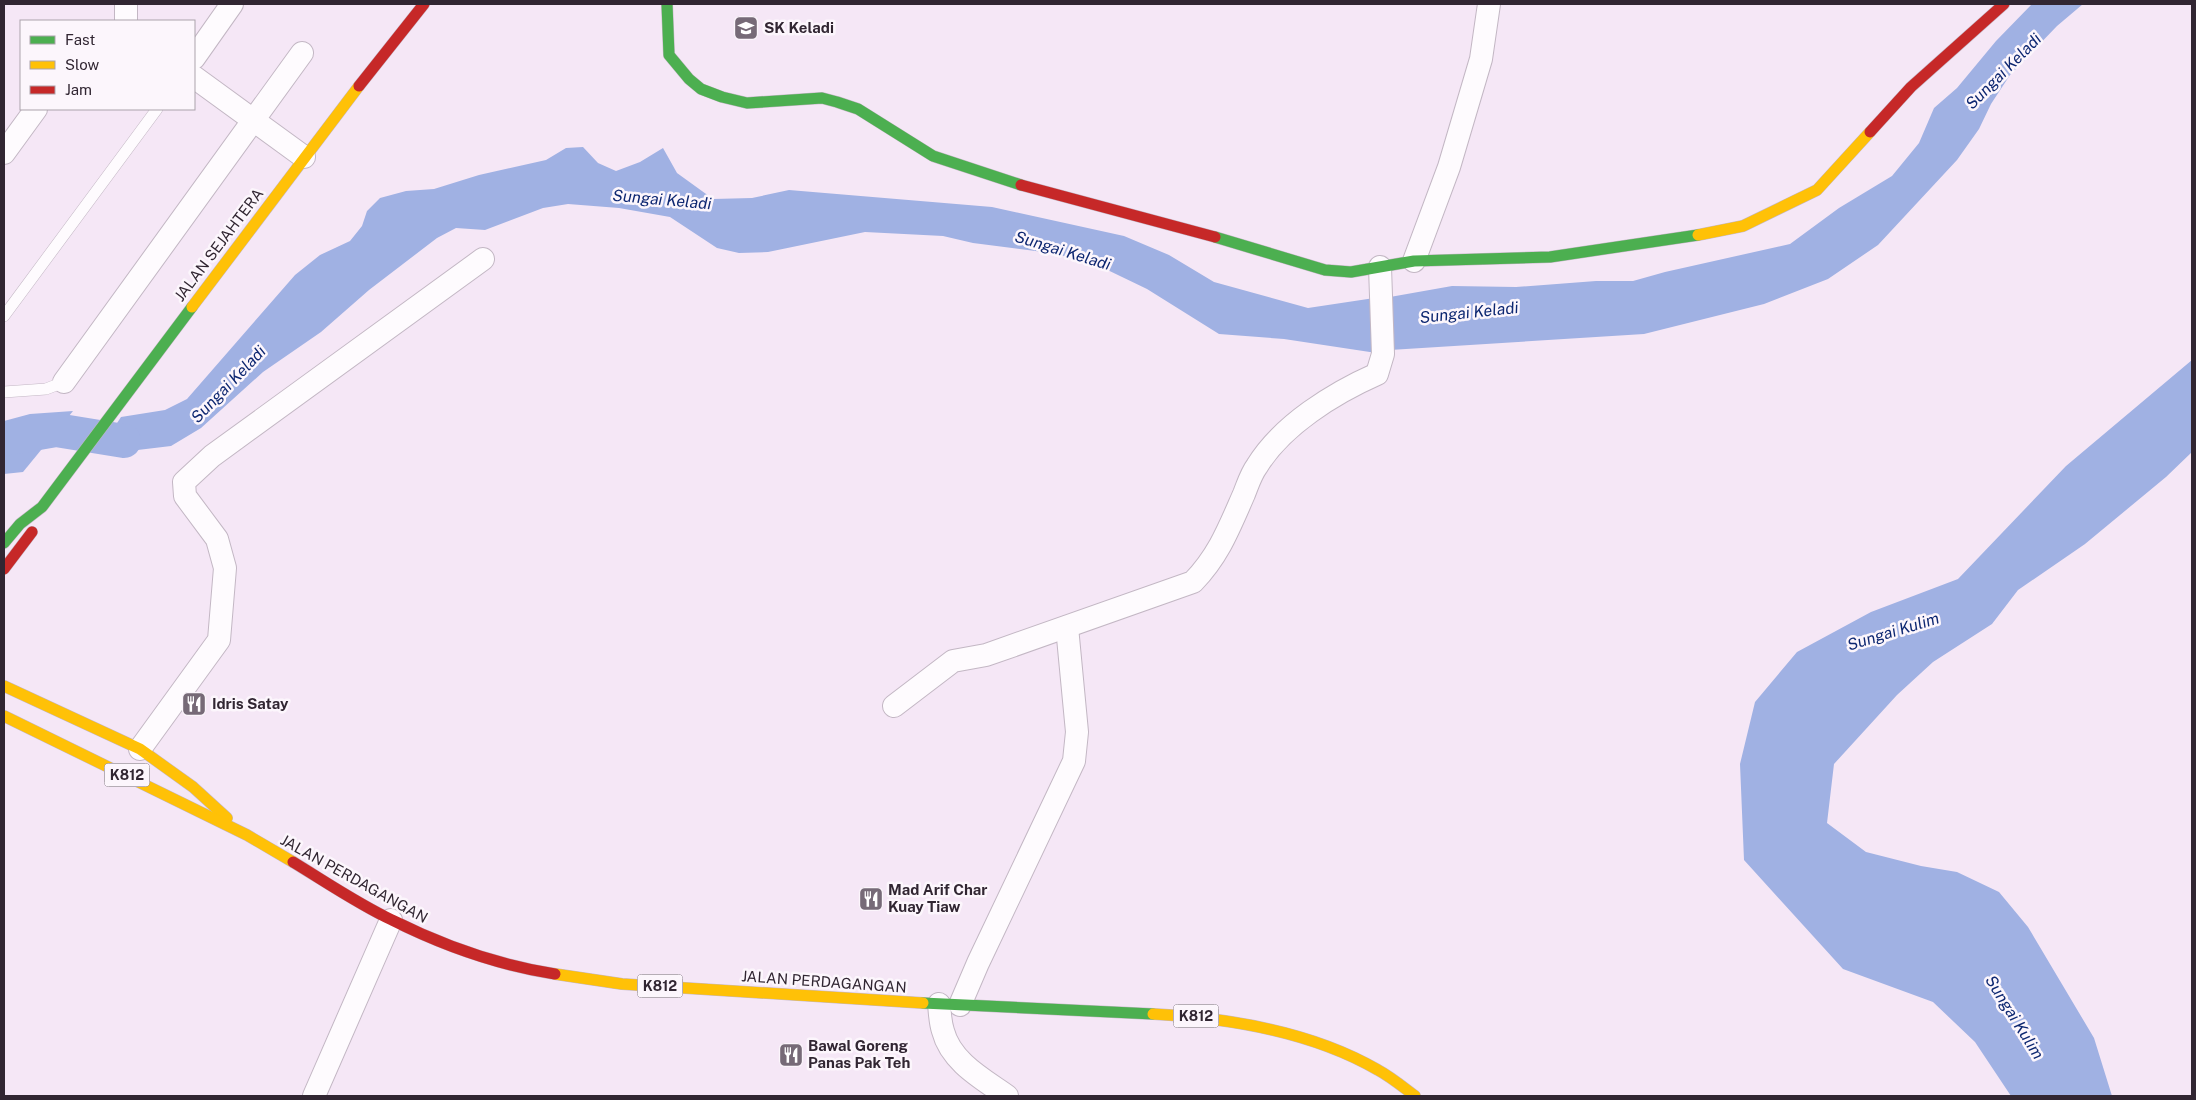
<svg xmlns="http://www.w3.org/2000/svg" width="2196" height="1100" font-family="'Public Sans',sans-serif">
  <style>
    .water { fill: #a0b1e3 }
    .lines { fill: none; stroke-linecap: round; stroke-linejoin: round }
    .river { stroke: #a0b1e3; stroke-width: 34 }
    .lane-casing { stroke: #c3b7c4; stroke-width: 12 }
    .street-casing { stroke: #c3b7c4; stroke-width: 24 }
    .fast-casing { stroke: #c3b7c4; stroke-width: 12 }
    .slow-casing { stroke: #c3b7c4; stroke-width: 12 }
    .jam-casing { stroke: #c3b7c4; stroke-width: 12 }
    .lane { stroke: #fefbfe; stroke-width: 11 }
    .street { stroke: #fefbfe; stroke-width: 22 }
    .fast { stroke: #4caf50; stroke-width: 11 }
    .slow { stroke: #ffc107; stroke-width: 11 }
    .jam { stroke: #c62828; stroke-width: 11 }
    .labels { text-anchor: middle; stroke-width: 5; stroke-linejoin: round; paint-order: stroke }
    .shield { fill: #fcf6fc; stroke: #6e646f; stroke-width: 1 }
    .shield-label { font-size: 14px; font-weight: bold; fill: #312632 }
    .poi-label { font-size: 15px; font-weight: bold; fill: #312632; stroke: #fcf6fc; text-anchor: start }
    .street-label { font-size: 15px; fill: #312632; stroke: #fcf6fc }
    .water-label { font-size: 16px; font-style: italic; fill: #0d2771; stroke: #fcf6fc }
  </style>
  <rect width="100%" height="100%" fill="#f5e7f6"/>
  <g class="water">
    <path d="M2032,4H2083L2057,26L2010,75L1991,104L1979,129L1957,160L1878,245L1828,279L1764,304L1644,334L1390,350V297L1452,286L1516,287L1596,281H1633L1665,272L1790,244L1839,208L1892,176L1919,143L1934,108L1957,88L1996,41Z"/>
    <path d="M583,147L598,163L616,171L640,162L663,148L677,173L713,199L752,198L789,190L992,207L1124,236L1169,255L1214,282L1308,308L1381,297L1383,354L1284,339L1219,334L1147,289L1093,263L1051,253L973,243L943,236L865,232L768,252L739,253L717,248L670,217L619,208L568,204L543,208L485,230L456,228L437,238L369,290L321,332L263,372L201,428L171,446L121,452L100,449L121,417L165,410L187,399L295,275L320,255L350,241L362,226L367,211L380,198L406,191L434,189L479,175L546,160L566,148Z"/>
    <path d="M2192,360V452L2166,477L2085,544L2018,590L1992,624L1933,662L1897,695L1834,764L1827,823L1866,852L1921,866L1957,872L1999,892L2028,927L2094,1038L2112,1096H2011L1975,1042L1933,1002L1843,969L1744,860L1740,764L1755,702L1797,652L1871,612L1958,579L2066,466Z"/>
    <path d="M73,411L23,472L4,474V421L30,414Z"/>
  </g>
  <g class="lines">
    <path class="river" d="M4,439L56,430L124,441"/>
    <defs>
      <g id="lane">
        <path d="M4,316L157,109"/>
        <path d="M4,392L46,389L64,382"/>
      </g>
      <g id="street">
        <path d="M126,4V21"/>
        <path d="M194,58L232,4"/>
        <path d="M194,77L304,157"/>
        <path d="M4,153L36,109"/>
        <path d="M1414,261L1449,167L1481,59L1489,4"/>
        <path d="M64,382L302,53"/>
        <path d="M894,706L953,661L986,655L1193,582C1219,555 1229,528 1244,494C1248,484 1251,474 1257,466C1282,425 1334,393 1377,374L1383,354L1380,267"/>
        <path d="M140,749L219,640L225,568L217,539L185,496L184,482L212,456L483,259"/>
        <path d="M939,1004C940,1013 940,1022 943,1031C951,1062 983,1079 1007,1096"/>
        <path d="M960,1005L978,963L1074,761L1077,732L1067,627"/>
        <path d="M314,1096L391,920"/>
      </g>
      <g id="fast">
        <path d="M667,4L669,55L689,79L701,89L722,97L747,103L822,98L837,102L858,109L933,156L1021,185"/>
        <path d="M1215,237L1325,270L1351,272L1414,261L1550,257L1698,235"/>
        <path d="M4,543L20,524L42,507L192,307"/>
        <path d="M923,1003L1153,1014"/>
      </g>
      <g id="slow">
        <path d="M1698,235L1743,226L1817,190L1870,132"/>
        <path d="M192,307L359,86"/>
        <path d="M4,686L140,749L193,787L227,818"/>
        <path d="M4,716L247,835L293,862"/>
        <path d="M555,974L622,984L923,1003"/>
        <path d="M1153,1014C1229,1018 1311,1031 1378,1070C1391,1077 1403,1087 1415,1096"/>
      </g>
      <g id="jam">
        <path d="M359,86L424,4"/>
        <path d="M1870,132L1911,87L2004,4"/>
        <path d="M1021,185L1215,237"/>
        <path d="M4,569L32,532"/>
        <path d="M293,862C326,882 358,904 392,920C444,946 497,965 555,974"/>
      </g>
    </defs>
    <use href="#lane" class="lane-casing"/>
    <use href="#street" class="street-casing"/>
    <use href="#fast" class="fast-casing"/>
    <use href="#slow" class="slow-casing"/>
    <use href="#jam" class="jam-casing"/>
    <use href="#lane" class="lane"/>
    <use href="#street" class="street"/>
    <use href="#fast" class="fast"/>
    <use href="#slow" class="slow"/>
    <use href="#jam" class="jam"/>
  </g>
  <defs>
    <symbol id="school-square" viewBox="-11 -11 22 22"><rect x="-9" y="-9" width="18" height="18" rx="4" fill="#766a77" stroke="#fcf6fc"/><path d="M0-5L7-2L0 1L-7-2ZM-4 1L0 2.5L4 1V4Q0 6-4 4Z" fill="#fff"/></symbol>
    <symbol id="restaurant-square" viewBox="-11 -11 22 22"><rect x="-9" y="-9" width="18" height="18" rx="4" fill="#766a77" stroke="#fcf6fc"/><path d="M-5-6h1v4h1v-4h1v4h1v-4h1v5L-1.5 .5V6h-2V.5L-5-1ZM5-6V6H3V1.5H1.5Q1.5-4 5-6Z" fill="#fff"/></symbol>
  </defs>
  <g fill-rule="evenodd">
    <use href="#school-square" x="732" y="14" width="28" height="28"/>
    <use href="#restaurant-square" x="180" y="690" width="28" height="28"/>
    <use href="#restaurant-square" x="857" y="885" width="28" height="28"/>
    <use href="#restaurant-square" x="777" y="1041" width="28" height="28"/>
  </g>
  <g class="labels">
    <g class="shield">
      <rect x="104.5" y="763.5" width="45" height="23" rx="4"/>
      <rect x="637.5" y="974.5" width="45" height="23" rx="4"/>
      <rect x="1173.5" y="1004.5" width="45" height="23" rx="4"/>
    </g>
    <g class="shield-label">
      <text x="127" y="780">K812</text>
      <text x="660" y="991">K812</text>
      <text x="1196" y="1021">K812</text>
    </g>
    <g class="poi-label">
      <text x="764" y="33">SK Keladi</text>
      <text x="212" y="709">Idris Satay</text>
      <text x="888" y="895">Mad Arif Char<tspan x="888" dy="17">Kuay Tiaw</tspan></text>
      <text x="808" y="1051">Bawal Goreng<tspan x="808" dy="17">Panas Pak Teh</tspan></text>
    </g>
    <g class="street-label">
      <text transform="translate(219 245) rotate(-53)" y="5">JALAN SEJAHTERA</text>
      <text transform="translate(354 879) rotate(29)" y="5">JALAN PERDAGANGAN</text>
      <text transform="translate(824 982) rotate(4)" y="5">JALAN PERDAGANGAN</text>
    </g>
    <g class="water-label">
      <text transform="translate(2003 71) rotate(-45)" y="6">Sungai Keladi</text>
      <text transform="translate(662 199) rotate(5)" y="6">Sungai Keladi</text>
      <text transform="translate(1063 250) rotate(17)" y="6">Sungai Keladi</text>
      <text transform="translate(1469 312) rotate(-6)" y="6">Sungai Keladi</text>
      <text transform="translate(228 384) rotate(-46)" y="6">Sungai Keladi</text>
      <text transform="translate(1893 631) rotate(-17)" y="6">Sungai Kulim</text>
      <text transform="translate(2015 1017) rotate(58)" y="6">Sungai Kulim</text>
    </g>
  </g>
  <rect width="2196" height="1100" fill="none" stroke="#312632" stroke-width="10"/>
  <rect x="20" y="20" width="175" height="90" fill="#fcf6fc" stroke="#aba3ab"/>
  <rect x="30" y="36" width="25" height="8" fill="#4caf50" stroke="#aba3ab"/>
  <text x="65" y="45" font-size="15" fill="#312632">Fast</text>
  <rect x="30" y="61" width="25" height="8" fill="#ffc107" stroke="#aba3ab"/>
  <text x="65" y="70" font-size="15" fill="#312632">Slow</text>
  <rect x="30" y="86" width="25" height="8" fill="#c62828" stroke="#aba3ab"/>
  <text x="65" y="95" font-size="15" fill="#312632">Jam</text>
</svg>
